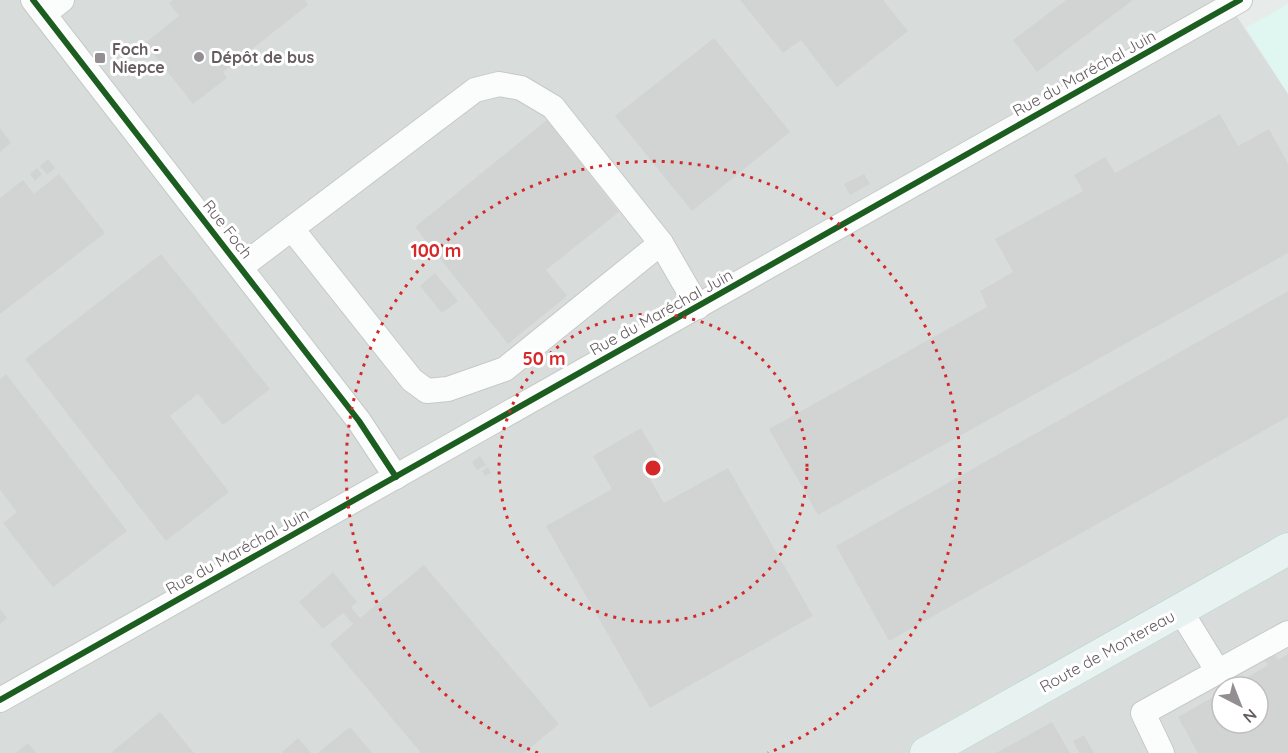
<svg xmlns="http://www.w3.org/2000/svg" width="1288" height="753" font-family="Quicksand,sans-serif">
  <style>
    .commercial { fill: #dff6f1 }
    .industrial { fill: #d8dddc; fill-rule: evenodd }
    .building { fill: #d1d4d3 }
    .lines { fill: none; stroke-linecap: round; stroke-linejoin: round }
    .minor-casing { stroke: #c7c8c8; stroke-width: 26 }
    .major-casing { stroke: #b4d5cc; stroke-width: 33 }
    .minor { stroke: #fbfcfc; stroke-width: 24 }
    .major { stroke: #e8f3f1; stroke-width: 32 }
    .cycleway-casing { stroke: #fff; stroke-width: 10 }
    .cycleway { stroke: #1b5e20; stroke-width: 6 }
    .ring { fill: none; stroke: #d62828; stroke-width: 3; stroke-dasharray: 3 6 }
    .poi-dot { fill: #928e91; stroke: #fff; stroke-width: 2 }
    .labels { text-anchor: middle; stroke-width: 6; stroke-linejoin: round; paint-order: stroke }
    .poi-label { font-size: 16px; font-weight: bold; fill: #655c60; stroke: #fff; text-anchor: start }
    .street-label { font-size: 16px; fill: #655c60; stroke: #fff }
    .centre { fill: #d62828; stroke: #fff; stroke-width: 3 }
    .ring-label { font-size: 18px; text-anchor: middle; font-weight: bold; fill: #d62828; stroke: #fff; stroke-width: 6; stroke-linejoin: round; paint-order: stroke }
  </style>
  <rect width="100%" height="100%" fill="#e7eceb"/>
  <path class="commercial" d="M1288,4V94L1246,28Z"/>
  <path class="industrial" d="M0,0H1226L1288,94V753H0ZM1222,687H1258V723H1222Z"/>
  <g class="building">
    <path d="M173,0H305L308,5L223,72L227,78L193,104L145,43L179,16L169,3Z"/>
    <path d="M740,0H883L908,31L837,87L801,40L783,53Z"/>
    <path d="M1066,0H1133L1037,72L1013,40Z"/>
    <path d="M714,38L790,132L692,211L615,116Z"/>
    <path d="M1220,114L1238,146L1269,129L1288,164V253L818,515L769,429L987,307L980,291L1013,272L995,239L1083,191L1074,175L1105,157L1115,173Z"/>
    <path d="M547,120L619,212L546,270L567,296L508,344L415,227Z"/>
    <path d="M0,128L11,143L0,152Z"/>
    <path d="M48,159L55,168L47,175L40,166Z"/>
    <path d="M37,168L42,174L35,181L30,174Z"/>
    <path d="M59,174L105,233L0,314V198L23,180L34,194Z"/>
    <path d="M864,174L870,184L850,195L844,184Z"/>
    <path d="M161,254L270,389L223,425L198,394L170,416L229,492L166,541L25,359Z"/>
    <path d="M435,273L458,301L442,313L420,286Z"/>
    <path d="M1288,291V417L889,641L836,546Z"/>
    <path d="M6,374L127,531L53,587L3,523L17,512L0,490V379Z"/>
    <path d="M641,428L666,471L650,479L664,503L728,468L813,616L650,708L546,526L612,489L593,456Z"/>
    <path d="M480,456L486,465L477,470L472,462Z"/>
    <path d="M488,467L491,473L485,476L482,471Z"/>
    <path d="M424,565L559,724L524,753H421L330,644L353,624L343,613L323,629L299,602L333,572L357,602L351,607L360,618Z"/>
    <path d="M0,609L7,618L0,624Z"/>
    <path d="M1273,652L1278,660L1288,654V753H1198L1178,717L1222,692V723H1258V687H1230L1268,665L1263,658Z"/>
    <path d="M160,712L194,753H111Z"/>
    <path d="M1052,722L1070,753H996Z"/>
    <path d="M350,727L372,753H318Z"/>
    <path d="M1084,735L1094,753H1079L1073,741Z"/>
    <path d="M298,738L311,753H283L282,752Z"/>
    <path d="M28,743L36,753H16Z"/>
  </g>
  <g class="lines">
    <defs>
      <g id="minor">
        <path d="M33,0L359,421L396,477"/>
        <path d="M44,14L62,0"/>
        <path d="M292,229L412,380L427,391L448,389L505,369L661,243"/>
        <path d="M241,267L475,90L499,84L521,88L553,107L661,243L698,307"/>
        <path d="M1180,610L1217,670"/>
        <path d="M0,700L1240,0"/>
        <path d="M1162,753L1143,713L1288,633"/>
      </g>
      <path id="major" d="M926,753L1288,549"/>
    </defs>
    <use href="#minor" class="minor-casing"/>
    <use href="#major" class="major-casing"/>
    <use href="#minor" class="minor"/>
    <use href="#major" class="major"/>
    <defs>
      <g id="cycleway">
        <path d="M33,0L359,421L396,477"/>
        <path d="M0,700L1240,0"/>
      </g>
    </defs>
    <use href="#cycleway" class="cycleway-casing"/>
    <use href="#cycleway" class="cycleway"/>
  </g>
  <g class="ring">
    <circle cx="653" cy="468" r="154"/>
    <path d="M538 753A307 307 0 1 1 768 753"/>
  </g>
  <g class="poi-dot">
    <circle cx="199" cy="57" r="6"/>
    <rect x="94" y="52" width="12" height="12" rx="3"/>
  </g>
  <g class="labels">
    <g class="poi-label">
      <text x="112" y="55">Foch -<tspan x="112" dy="18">Niepce</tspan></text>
      <text x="211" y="63">Dépôt de bus</text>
    </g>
    <g class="street-label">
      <text transform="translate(1084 73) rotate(-29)" y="6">Rue du Maréchal Juin</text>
      <text transform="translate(228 229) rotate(52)" y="6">Rue Foch</text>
      <text transform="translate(661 312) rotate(-29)" y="6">Rue du Maréchal Juin</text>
      <text transform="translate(237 551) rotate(-29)" y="6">Rue du Maréchal Juin</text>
      <text transform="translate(1107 651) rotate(-29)" y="6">Route de Montereau</text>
    </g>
  </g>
  <circle cx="653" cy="468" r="9" class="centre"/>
  <g class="ring-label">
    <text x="436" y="257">100 m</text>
    <text x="544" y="365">50 m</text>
  </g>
  <g transform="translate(1240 705) rotate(138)"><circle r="28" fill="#ffffff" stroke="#c1bebf" stroke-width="1.5"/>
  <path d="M0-4.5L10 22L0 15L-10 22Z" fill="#928e91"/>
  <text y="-9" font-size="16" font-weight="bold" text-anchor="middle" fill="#655c60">N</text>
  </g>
</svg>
